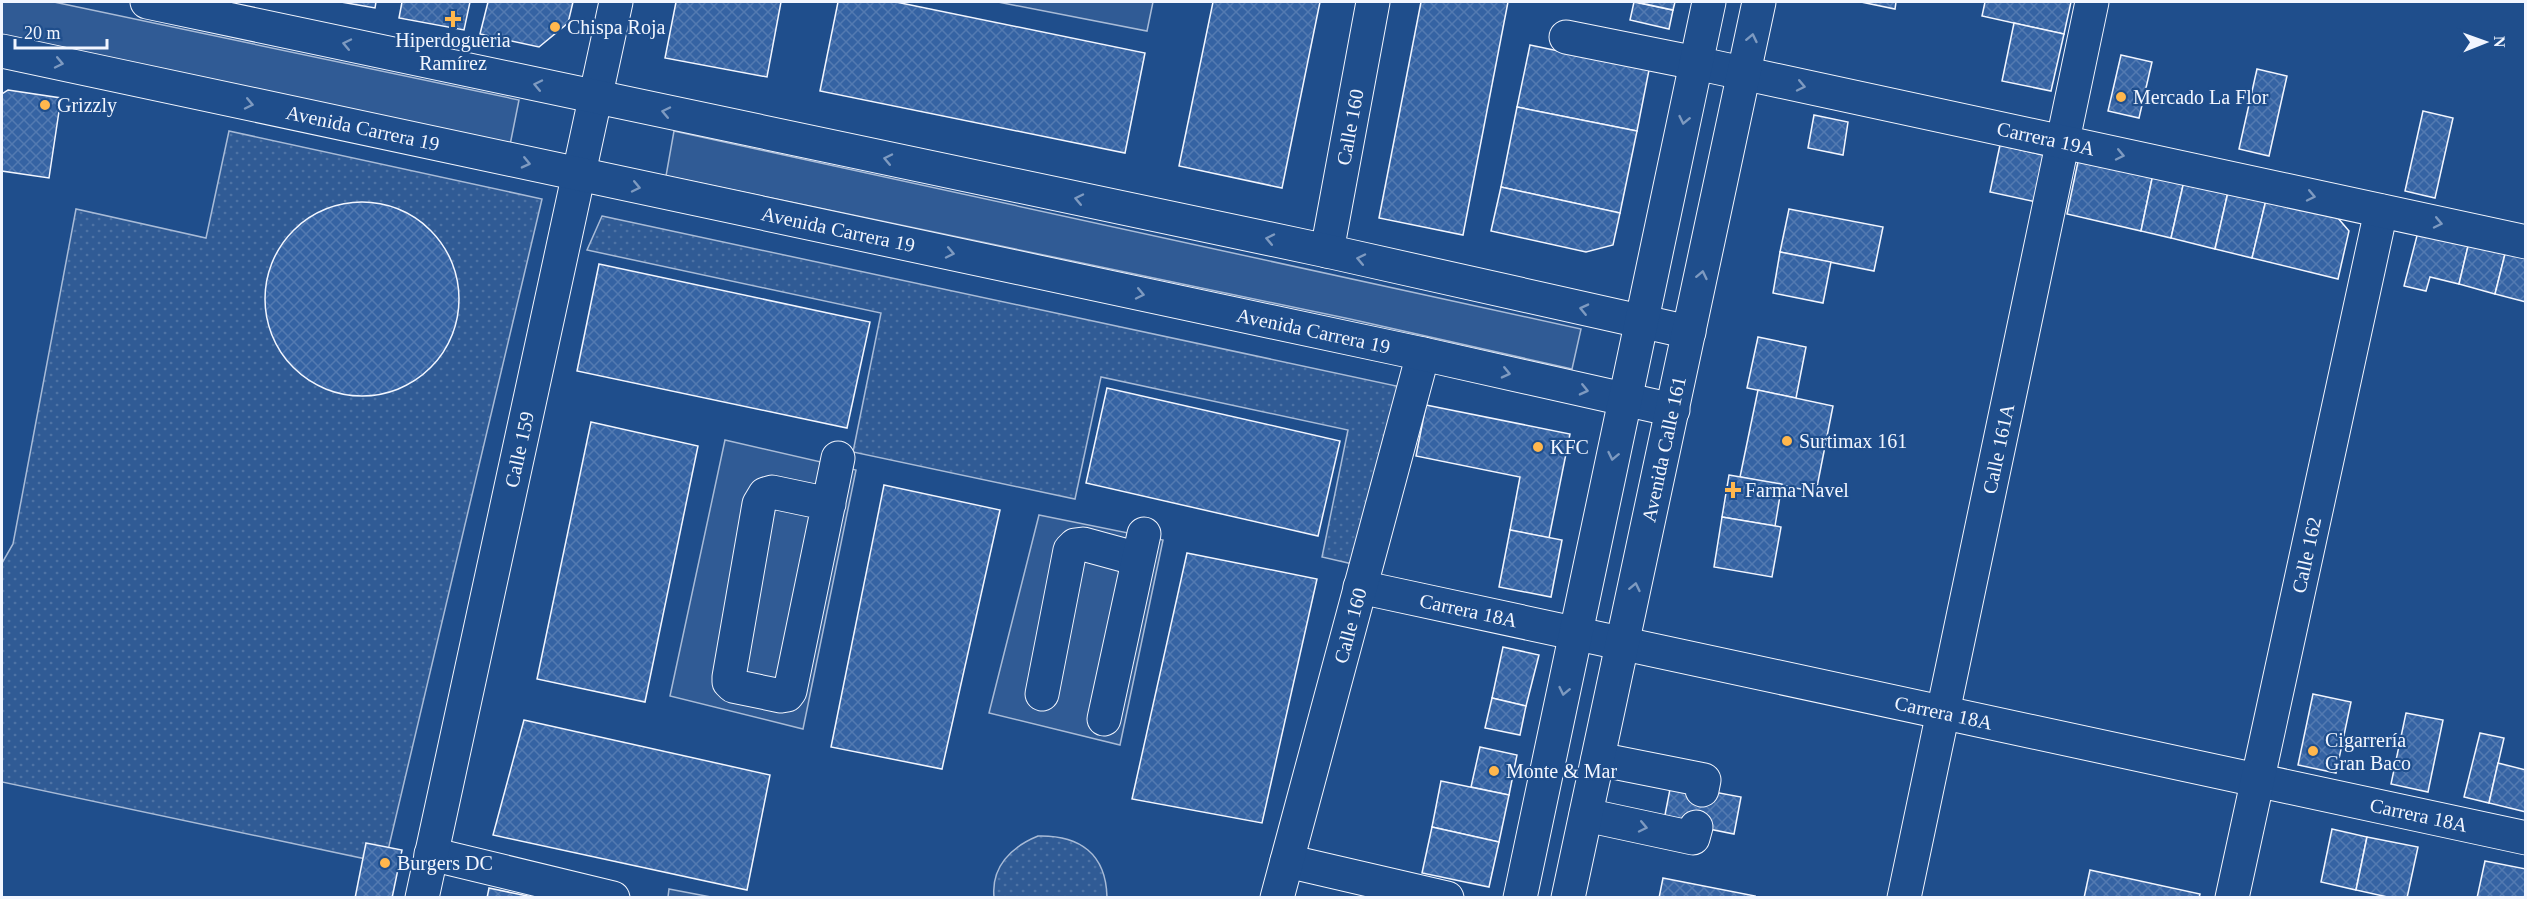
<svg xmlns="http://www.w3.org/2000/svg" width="2527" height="899" font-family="Georgia,serif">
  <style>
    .built { fill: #305b95; stroke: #a8bbd7; stroke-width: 1.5 }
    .park { fill: url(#park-dots); stroke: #a8bbd7; stroke-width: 1.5 }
    .building { fill: url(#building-cross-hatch); stroke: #f2f6ff; stroke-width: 1.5 }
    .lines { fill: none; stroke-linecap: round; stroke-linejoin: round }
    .minor-casing { stroke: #f2f6ff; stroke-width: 35 }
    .major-casing { stroke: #f2f6ff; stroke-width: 35 }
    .minor { stroke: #1f4e8c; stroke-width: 33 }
    .major { stroke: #1f4e8c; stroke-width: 33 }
    .oneway { stroke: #7e9ac0 }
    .poi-dot { fill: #ffb74d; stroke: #1f4e8c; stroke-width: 2 }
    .labels { text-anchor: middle; stroke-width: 4.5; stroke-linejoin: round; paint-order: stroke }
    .poi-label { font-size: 20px; fill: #f2f6ff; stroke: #1f4e8c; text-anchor: start }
    .street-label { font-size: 20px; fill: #f2f6ff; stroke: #1f4e8c }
  </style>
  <defs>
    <pattern id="park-dots" width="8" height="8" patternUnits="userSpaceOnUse" patternTransform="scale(1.5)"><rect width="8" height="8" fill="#305b95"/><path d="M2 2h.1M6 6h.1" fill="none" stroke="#4e73a5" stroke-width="1.8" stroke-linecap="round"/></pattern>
    <pattern id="building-cross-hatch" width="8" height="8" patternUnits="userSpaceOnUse" patternTransform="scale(1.5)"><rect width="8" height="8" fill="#3563a3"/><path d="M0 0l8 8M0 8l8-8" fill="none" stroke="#537ab1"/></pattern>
  </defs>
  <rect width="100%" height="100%" fill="#1f4e8c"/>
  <g class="built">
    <path d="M2,2H54L519,100L510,145L2,37Z"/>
    <path d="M998,2H1153L1147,31Z"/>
    <path d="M674,131L1581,329L1572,369L1350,319L666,176Z"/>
    <path d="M725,440L856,470L803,729L670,696Z"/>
    <path d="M1039,515L1163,540L1120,745L989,713Z"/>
    <path d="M669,889L711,897H668Z"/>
  </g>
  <g class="park">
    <path d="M229,131L542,199L385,863L2,782V563L13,544L76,209L206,238Z"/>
    <path d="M602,216L1401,387L1357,565L1322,557L1348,430L1101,377L1075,499L853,452L881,313L587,250Z"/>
    <path d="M1038,836C1080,835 1106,854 1107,897H994C991,867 1011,847 1038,836Z"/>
  </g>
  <g class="building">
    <path d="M341,2H376L375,8Z"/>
    <path d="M402,2H470L464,30L399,18Z"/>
    <path d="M488,2H573L568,23L539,47L480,34Z"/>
    <path d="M676,2H781L767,77L665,58Z"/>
    <path d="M838,2H896L1145,53L1125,153L820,91Z"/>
    <path d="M1213,2H1320L1282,188L1179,166Z"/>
    <path d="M1421,2H1508L1463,235L1379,218Z"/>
    <path d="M1634,2L1673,10L1669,29L1630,20Z"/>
    <path d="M1636,2H1675L1673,10Z"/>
    <path d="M1861,2H1896L1895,9Z"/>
    <path d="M1985,2H2071L2064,34L1982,16Z"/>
    <path d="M2014,23L2064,34L2051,91L2002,81Z"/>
    <path d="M1530,45L1649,70L1637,131L1517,107Z"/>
    <path d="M2121,55L2152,62L2139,118L2108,111Z"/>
    <path d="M2257,69L2287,76L2269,156L2239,149Z"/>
    <path d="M8,90L61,98L49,178L2,171V94Z"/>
    <path d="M1517,107L1637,131L1620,213L1501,187Z"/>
    <path d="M2423,111L2453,118L2435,198L2405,191Z"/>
    <path d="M1814,115L1848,122L1843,155L1808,148Z"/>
    <path d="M2000,145L2047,156L2036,202L1990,192Z"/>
    <path d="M2079,157L2153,174L2141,231L2067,214Z"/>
    <path d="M2153,174L2184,181L2171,238L2141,231Z"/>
    <path d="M2184,181L2228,192L2215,249L2171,238Z"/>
    <path d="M1501,187L1620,213L1613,245L1586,252L1491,231Z"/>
    <path d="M2228,192L2266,200L2252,258L2215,249Z"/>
    <path d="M2266,200L2337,217L2349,231L2338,279L2252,258Z"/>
    <circle cx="362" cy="299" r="97"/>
    <path d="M1789,209L1883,227L1874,271L1780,252Z"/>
    <path d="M2419,228L2469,242L2459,284L2430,277L2426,291L2404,286Z"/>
    <path d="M2469,242L2506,250L2495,294L2459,284Z"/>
    <path d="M2506,250L2526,255V302L2495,294Z"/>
    <path d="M1780,252L1831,262L1823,303L1773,293Z"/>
    <path d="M599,264L870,322L847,428L577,371Z"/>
    <path d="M1758,337L1806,347L1796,398L1747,388Z"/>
    <path d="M1107,388L1340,441L1318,536L1086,483Z"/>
    <path d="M1758,390L1833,406L1816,492L1740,477Z"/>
    <path d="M1426,405L1570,434L1549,538L1510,530L1520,477L1416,456Z"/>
    <path d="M591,422L698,446L645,702L537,679Z"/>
    <path d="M1729,475L1782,484L1775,526L1722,517Z"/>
    <path d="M884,485L1000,510L942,769L831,747Z"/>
    <path d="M1722,517L1781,527L1772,577L1714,567Z"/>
    <path d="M1510,530L1562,540L1551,597L1499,587Z"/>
    <path d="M1187,553L1317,579L1262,823L1132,799Z"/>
    <path d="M1503,647L1539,655L1526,706L1492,698Z"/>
    <path d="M2313,694L2351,702L2336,773L2298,765Z"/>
    <path d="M1492,698L1526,706L1520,735L1485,728Z"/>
    <path d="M2406,713L2443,720L2428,792L2391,784Z"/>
    <path d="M524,720L770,775L747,890L493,835Z"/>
    <path d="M2480,733L2504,738L2489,803L2464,797Z"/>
    <path d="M1480,747L1517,755L1509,795L1471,787Z"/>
    <path d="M2498,763L2526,770V812L2489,803Z"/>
    <path d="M1441,781L1509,795L1499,842L1432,827Z"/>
    <path d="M1671,784L1741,797L1734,834L1664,820Z"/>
    <path d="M1432,827L1499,842L1489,887L1422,873Z"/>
    <path d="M2332,829L2367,837L2356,890L2321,882Z"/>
    <path d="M2367,837L2418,847L2407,898H2392L2356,890Z"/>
    <path d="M366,843L402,850L392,898H355Z"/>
    <path d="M2485,861L2526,869V898H2477Z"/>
    <path d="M2090,870L2200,894L2199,898H2084Z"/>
    <path d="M1663,878L1755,896L1754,898H1659Z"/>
    <path d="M489,888L537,898H487Z"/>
  </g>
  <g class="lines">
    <defs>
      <g id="minor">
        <path d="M1566,37L1696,63"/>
        <path id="s1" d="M1327,251L1373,2"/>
        <path d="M829,504L772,492L765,494L759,504L729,677V682L733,686L781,696L787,695L790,691L838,458"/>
        <path id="s2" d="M1360,587L2526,838"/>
        <path d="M1042,694L1070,550L1075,545L1083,544L1138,559"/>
        <path d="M1104,719L1144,534"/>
        <path d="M1598,759L1704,780L1702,790"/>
        <path d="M1586,815L1693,838L1696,827"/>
        <path d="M431,854L613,898"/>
        <path d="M1287,861L1447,898"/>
        <path id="s3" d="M422,898L616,2"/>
        <path id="s4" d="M1277,898L1423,354"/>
        <path id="s5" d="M1904,898L2092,2"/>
        <path id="s6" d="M2232,898L2381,211"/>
      </g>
      <g id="major">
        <path d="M147,2L1327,251L1689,332"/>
        <path id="s7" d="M2,51L1423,354L1673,410"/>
        <path id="s8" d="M1696,63L2526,242"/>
        <path d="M1520,898L1709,2"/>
        <path id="s9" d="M1568,898L1759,2"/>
      </g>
    </defs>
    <use href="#minor" class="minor-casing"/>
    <use href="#major" class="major-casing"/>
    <use href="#minor" class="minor"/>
    <use href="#major" class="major"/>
  </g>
  <defs><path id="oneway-chevron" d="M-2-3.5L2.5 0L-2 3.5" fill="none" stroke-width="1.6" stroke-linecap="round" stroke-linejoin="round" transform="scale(1.5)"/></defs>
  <g class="oneway">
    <use href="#oneway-chevron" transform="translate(1752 38) rotate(-78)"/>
    <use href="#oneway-chevron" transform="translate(347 44) rotate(-168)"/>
    <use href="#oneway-chevron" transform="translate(59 63) rotate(12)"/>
    <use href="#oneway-chevron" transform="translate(538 85) rotate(-168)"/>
    <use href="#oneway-chevron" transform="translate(1801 86) rotate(12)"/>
    <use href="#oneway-chevron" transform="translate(249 104) rotate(12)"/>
    <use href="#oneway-chevron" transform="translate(666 112) rotate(-168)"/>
    <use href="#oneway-chevron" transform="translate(1684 120) rotate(102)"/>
    <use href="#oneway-chevron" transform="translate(2120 155) rotate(12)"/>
    <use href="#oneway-chevron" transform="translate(888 159) rotate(-168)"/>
    <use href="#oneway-chevron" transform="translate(526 163) rotate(13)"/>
    <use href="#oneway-chevron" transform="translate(636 187) rotate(12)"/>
    <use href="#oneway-chevron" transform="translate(2311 196) rotate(12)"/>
    <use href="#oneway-chevron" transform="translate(1079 199) rotate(-168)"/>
    <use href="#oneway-chevron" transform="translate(2438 223) rotate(12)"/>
    <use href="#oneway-chevron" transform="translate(1270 239) rotate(-168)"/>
    <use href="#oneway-chevron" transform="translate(950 253) rotate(12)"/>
    <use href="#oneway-chevron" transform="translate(1361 259) rotate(-168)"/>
    <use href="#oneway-chevron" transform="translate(1702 275) rotate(-78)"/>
    <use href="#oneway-chevron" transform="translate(1140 294) rotate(12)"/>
    <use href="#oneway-chevron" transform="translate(1584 309) rotate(-167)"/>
    <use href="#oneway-chevron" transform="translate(1506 373) rotate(13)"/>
    <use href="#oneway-chevron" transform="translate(1584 390) rotate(13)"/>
    <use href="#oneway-chevron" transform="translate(1613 456) rotate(102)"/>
    <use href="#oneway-chevron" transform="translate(1635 587) rotate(-78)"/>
    <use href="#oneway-chevron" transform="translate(1564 691) rotate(102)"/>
    <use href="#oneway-chevron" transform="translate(1643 827) rotate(12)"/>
  </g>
  <g class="poi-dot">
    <path d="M450 10h6v6h6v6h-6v6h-6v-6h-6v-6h6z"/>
    <circle cx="555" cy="27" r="6"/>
    <circle cx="2121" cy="97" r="6"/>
    <circle cx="45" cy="105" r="6"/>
    <circle cx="1787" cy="441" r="6"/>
    <circle cx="1538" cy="447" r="6"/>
    <path d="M1730 481h6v6h6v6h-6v6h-6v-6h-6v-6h6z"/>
    <circle cx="2313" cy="751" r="6"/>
    <circle cx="1494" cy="771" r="6"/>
    <circle cx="385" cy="863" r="6"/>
  </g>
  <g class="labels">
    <g class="poi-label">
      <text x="567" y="34">Chispa Roja</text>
      <text x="453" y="47" text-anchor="middle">Hiperdogueria<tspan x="453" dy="23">Ramírez</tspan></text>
      <text x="2133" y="104">Mercado La Flor</text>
      <text x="57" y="112">Grizzly</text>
      <text x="1799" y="448">Surtimax 161</text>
      <text x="1550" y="454">KFC</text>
      <text x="1745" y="497">Farma Navel</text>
      <text x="2325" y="747">Cigarrería<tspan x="2325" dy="23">Gran Baco</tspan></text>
      <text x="1506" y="778">Monte &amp; Mar</text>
      <text x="397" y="870">Burgers DC</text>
    </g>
    <g class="street-label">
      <text dy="7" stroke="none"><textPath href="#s1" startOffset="126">Calle 160</textPath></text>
      <text dy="7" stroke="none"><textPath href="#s7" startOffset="369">Avenida Carrera 19</textPath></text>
      <text dy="7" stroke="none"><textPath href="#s8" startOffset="358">Carrera 19A</textPath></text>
      <text dy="7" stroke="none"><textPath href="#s7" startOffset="855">Avenida Carrera 19</textPath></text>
      <text dy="7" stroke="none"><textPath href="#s7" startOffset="1341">Avenida Carrera 19</textPath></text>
      <text dy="7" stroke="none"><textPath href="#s5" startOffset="459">Calle 161A</textPath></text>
      <text dy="7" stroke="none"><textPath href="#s3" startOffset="459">Calle 159</textPath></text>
      <text dy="7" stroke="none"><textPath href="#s9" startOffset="459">Avenida Calle 161</textPath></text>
      <text dy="7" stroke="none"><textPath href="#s6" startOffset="351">Calle 162</textPath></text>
      <text dy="7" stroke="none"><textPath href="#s2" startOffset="111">Carrera 18A</textPath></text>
      <text dy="7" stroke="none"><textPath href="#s4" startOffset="282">Calle 160</textPath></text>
      <text dy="7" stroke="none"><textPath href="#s2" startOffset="597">Carrera 18A</textPath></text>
      <text dy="7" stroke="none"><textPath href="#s2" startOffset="1083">Carrera 18A</textPath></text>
    </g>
  </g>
  <rect width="2527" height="899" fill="none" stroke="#f2f6ff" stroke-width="6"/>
  <g transform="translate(2485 42) rotate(89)" stroke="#1f4e8c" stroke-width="4.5" paint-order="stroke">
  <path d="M0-4.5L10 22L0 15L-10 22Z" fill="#f2f6ff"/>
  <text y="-9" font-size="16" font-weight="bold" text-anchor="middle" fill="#f2f6ff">N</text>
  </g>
  <path d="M15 39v9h92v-9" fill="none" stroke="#f2f6ff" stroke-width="3"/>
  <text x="24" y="39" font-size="18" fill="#f2f6ff" stroke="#1f4e8c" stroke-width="4.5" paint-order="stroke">20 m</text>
</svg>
